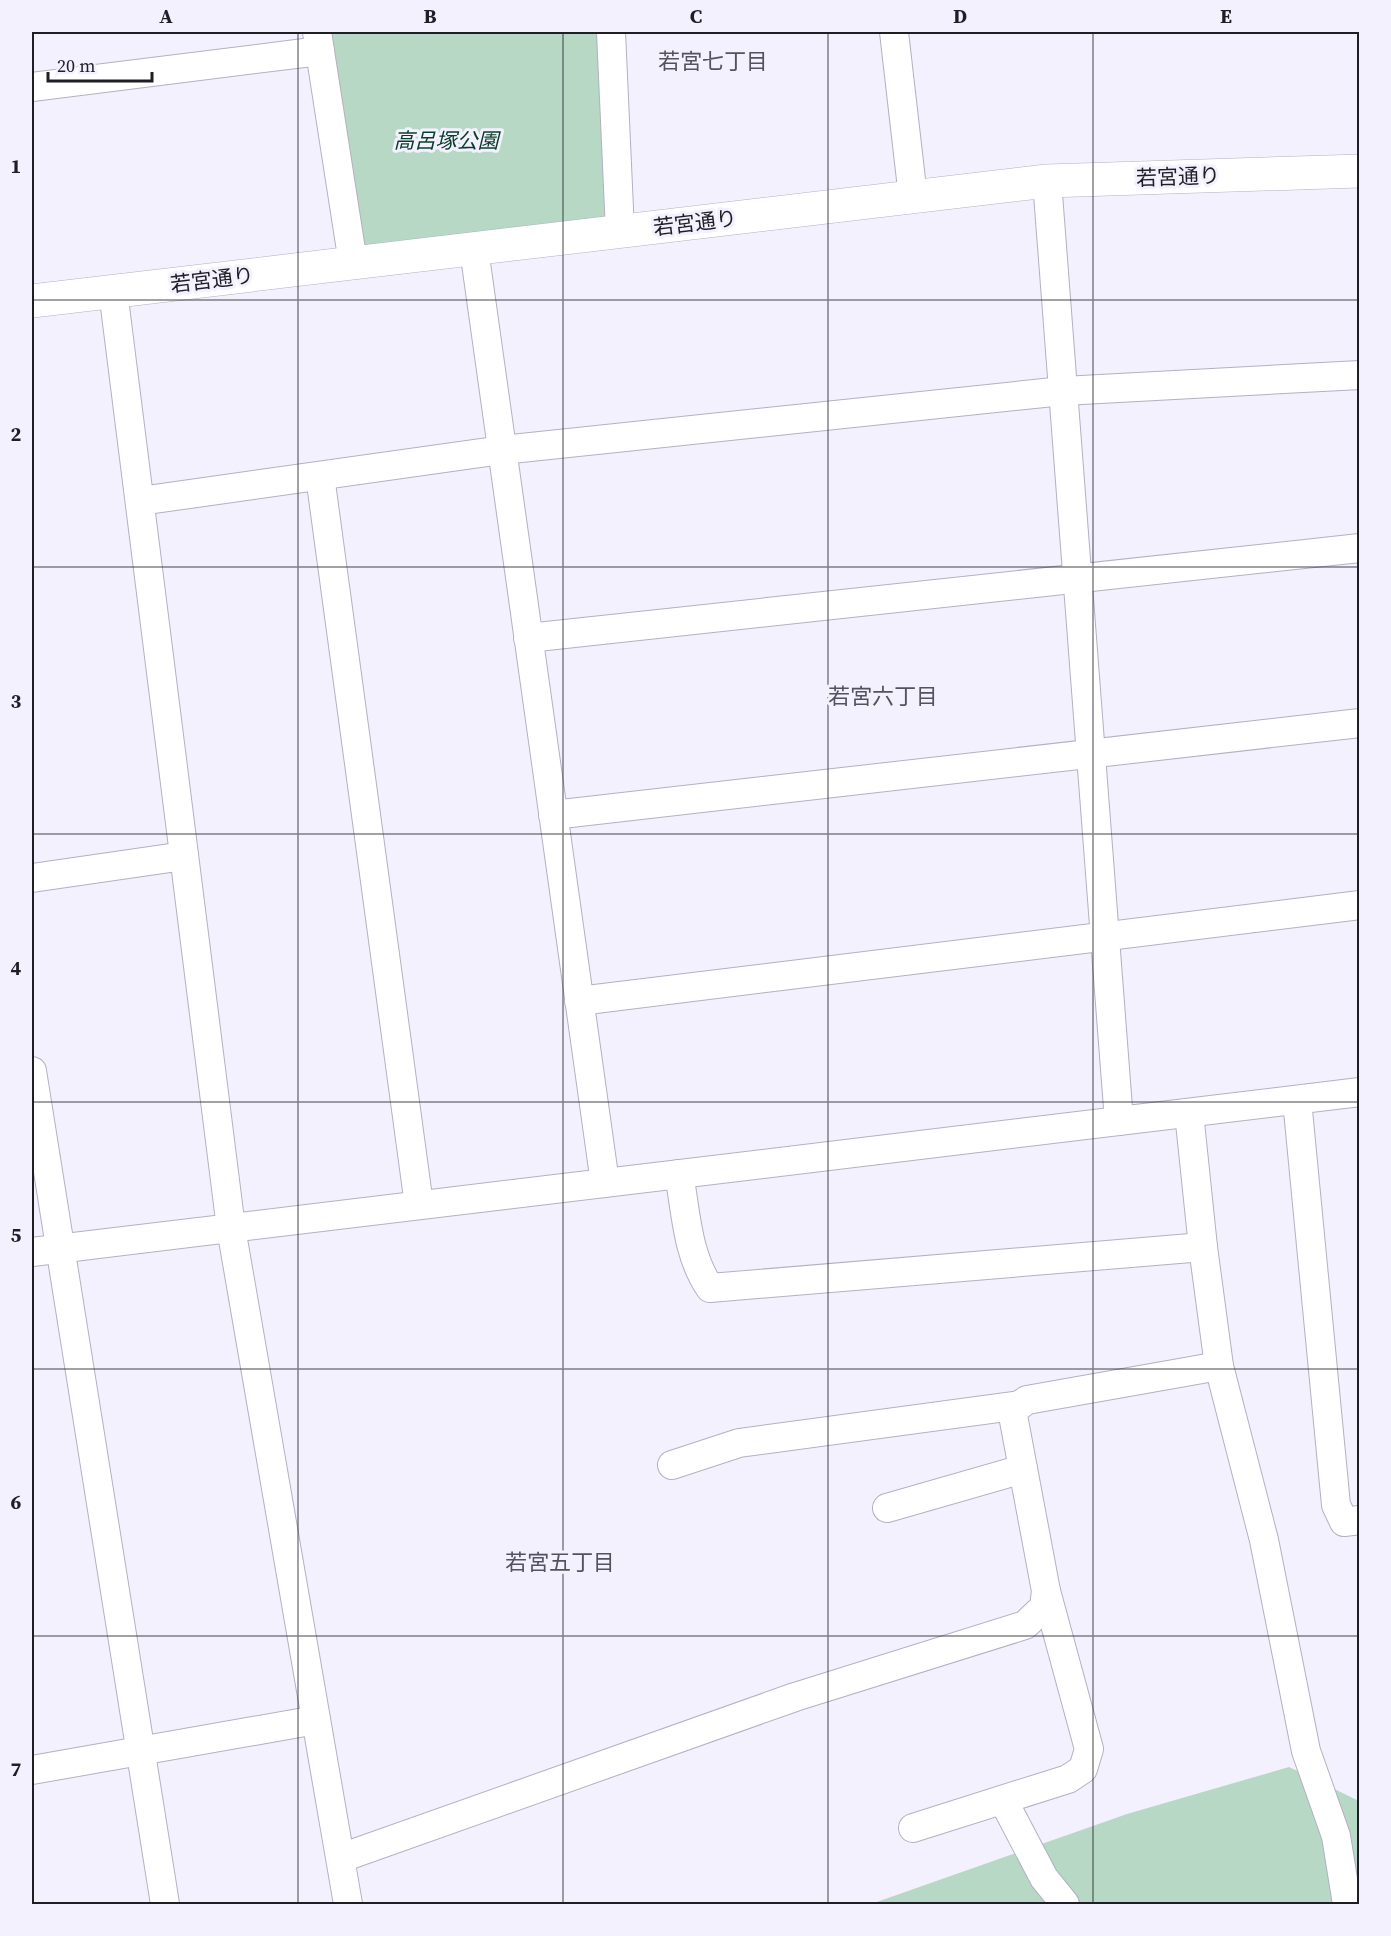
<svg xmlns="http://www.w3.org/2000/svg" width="1391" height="1936" font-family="'Source Serif 4','Noto Sans JP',serif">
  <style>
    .green { fill: #b7d8c5 }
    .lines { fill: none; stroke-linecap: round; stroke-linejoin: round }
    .minor-casing { stroke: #b3b1c1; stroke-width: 30 }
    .tertiary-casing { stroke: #b3b1c1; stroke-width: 34 }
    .minor { stroke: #fff; stroke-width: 28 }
    .tertiary { stroke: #fff; stroke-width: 33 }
    .grid { fill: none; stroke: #1f1e24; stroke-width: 1.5; stroke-opacity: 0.55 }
    .labels { text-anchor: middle; stroke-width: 6; stroke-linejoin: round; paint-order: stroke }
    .park-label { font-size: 21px; font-style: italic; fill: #073c26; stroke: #f3f1fe }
    .street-label { font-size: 21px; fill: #1f1e24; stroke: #f3f1fe }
    .neighbourhood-label { font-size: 22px; fill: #545260; stroke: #f3f1fe }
    .neatline { fill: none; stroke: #1f1e24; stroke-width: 2 }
    .grid-label { font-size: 20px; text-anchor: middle; font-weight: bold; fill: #1f1e24 }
  </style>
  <rect width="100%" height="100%" fill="#f3f1fe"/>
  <g class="green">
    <path d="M319,32H611L621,232L353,261Z"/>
    <path d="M1289,1767L1359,1801V1904H871L1127,1814Z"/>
  </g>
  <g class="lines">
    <defs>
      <g id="minor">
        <path d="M317,32L353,263"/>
        <path d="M611,32L620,231"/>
        <path d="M894,32L913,197"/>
        <path d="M32,87L320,51"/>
        <path d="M1047,181L1119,1121"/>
        <path d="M474,249L605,1183"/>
        <path d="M113,291L231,1228L348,1904"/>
        <path d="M320,476L419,1205"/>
        <path d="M140,501L502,450L1063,391L1360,375"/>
        <path d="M528,638L1360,548"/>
        <path d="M553,815L1360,723"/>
        <path d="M32,878L184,856"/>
        <path d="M579,1001L1360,905"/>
        <path d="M32,1071L165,1904"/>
        <path d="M1297,1100L1336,1505L1344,1522L1360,1520"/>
        <path d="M1189,1113L1203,1247L1219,1366L1264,1540L1306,1751L1336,1836L1347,1904"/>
        <path d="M679,1174C686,1212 687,1255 710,1288L1203,1247"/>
        <path d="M32,1252L1360,1092"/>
        <path d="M672,1465L739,1443L1020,1405"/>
        <path d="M887,1508L1023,1469"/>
        <path d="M32,1770L316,1720"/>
        <path d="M1003,1800L1044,1878L1065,1904"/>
        <path d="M913,1828L1068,1779L1083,1769L1089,1749L1046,1591"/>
        <path d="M341,1858L795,1697L1025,1625L1044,1607L1046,1591L1012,1410L1027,1400L1219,1366"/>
      </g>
      <path id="tertiary" d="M32,301L1047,181L1360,171"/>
    </defs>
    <use href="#minor" class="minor-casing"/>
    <use href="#tertiary" class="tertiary-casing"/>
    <use href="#minor" class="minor"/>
    <use href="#tertiary" class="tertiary"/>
  </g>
  <path class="grid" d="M298,32V1904M563,32V1904M828,32V1904M1093,32V1904M32,300H1360M32,567H1360M32,834H1360M32,1102H1360M32,1369H1360M32,1636H1360"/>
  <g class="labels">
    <g class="park-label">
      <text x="446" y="148">高呂塚公園</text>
    </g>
    <g class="street-label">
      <text transform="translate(1178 177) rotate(-2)" y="7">若宮通り</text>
      <text transform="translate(695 223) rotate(-7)" y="7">若宮通り</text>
      <text transform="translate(212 280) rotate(-7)" y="7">若宮通り</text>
    </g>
    <g class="neighbourhood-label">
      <text x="713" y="69">若宮七丁目</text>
      <text x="883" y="704">若宮六丁目</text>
      <text x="560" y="1570">若宮五丁目</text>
    </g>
  </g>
  <rect width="1391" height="1936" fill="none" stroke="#f3f1fe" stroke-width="66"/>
  <path d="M48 72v9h104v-9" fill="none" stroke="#1f1e24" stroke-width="3"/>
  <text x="57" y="72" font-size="18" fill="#1f1e24" stroke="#f3f1fe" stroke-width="4.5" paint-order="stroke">20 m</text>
  <rect x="33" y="33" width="1325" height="1870" class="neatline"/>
  <g class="grid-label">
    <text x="166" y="23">A</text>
    <text x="430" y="23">B</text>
    <text x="696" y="23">C</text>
    <text x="960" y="23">D</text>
    <text x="1226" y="23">E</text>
    <text x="16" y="173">1</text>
    <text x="16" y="441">2</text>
    <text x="16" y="708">3</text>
    <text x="16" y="975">4</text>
    <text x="16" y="1242">5</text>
    <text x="16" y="1509">6</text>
    <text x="16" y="1776">7</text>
  </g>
</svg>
